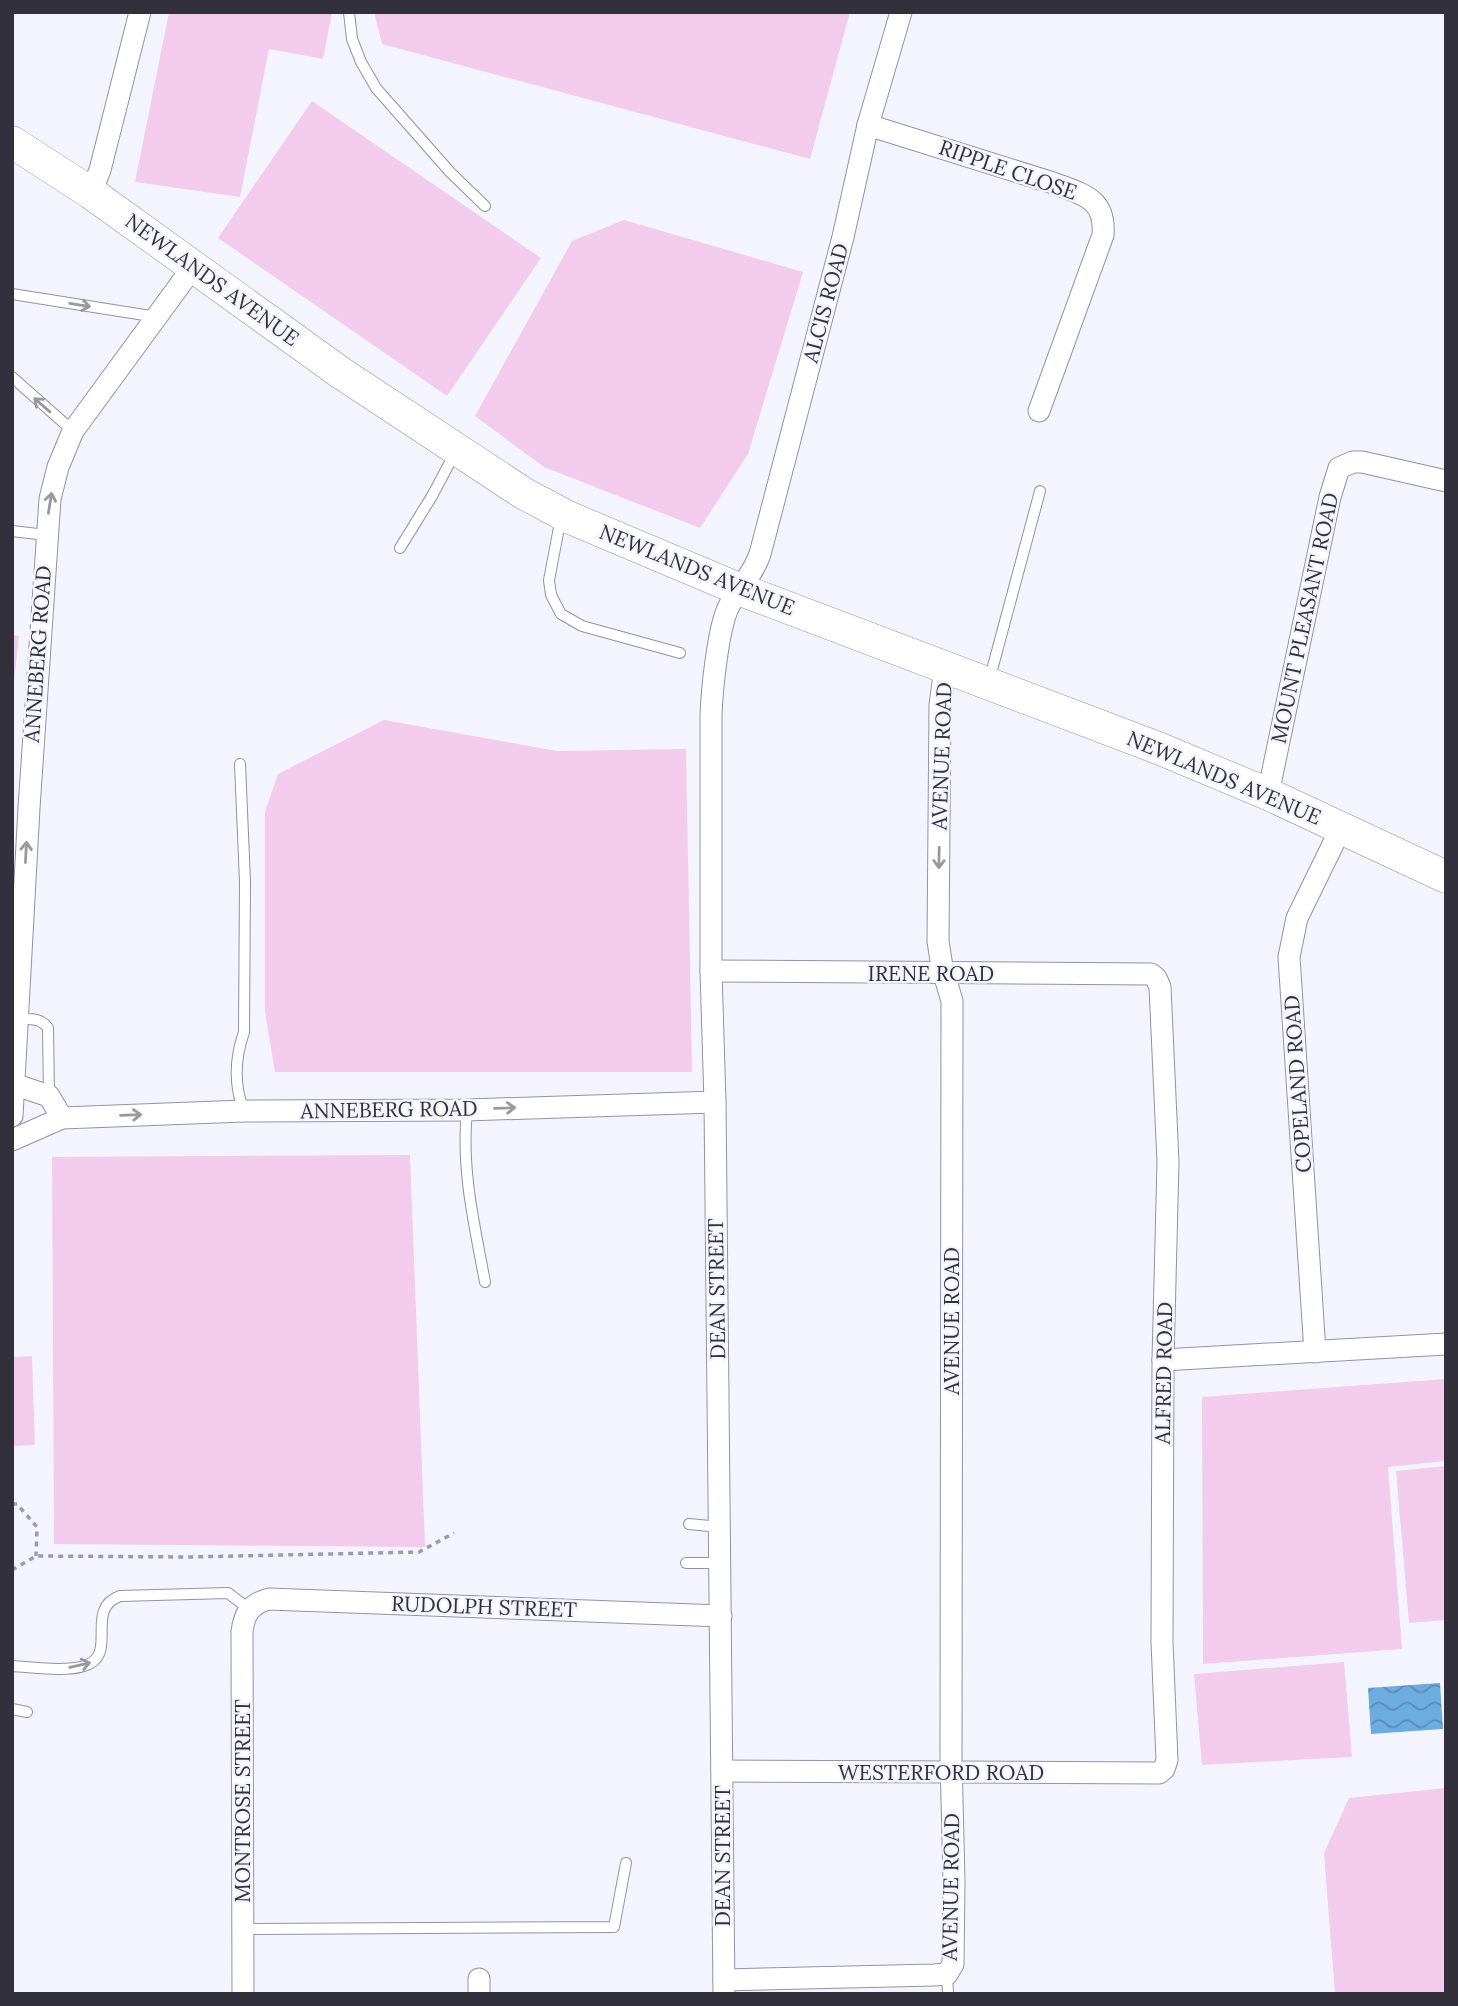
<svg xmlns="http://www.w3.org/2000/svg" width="1458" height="2006" font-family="Lora,serif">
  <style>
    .grass { fill: #f2cbed }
    .water { fill: url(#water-waves) }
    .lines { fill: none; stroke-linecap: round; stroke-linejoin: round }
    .lane-casing { stroke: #9291aa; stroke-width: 12 }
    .street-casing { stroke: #9291aa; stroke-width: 23 }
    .secondary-casing { stroke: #9291aa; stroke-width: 33 }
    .path { stroke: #9c9ba6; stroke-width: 3.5; stroke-dasharray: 5 5; stroke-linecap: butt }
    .lane { stroke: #fff; stroke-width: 10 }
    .street { stroke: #fff; stroke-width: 21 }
    .secondary { stroke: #fff; stroke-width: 32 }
    .oneway { stroke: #98989d }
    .labels { text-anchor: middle; stroke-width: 5; stroke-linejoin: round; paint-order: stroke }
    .street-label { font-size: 21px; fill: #31303b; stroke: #f4f4ff }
  </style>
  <defs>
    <pattern id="water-waves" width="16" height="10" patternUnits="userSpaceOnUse" patternTransform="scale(1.75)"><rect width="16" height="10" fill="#6cacdf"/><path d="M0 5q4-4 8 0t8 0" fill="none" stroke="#598cb6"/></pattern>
  </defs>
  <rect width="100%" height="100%" fill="#f4f4ff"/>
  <g class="grass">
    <path d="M169,12H332L323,59L269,49L240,197L135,182Z"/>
    <path d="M374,12H850L810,159L382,44Z"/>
    <path d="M312,101L541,258L447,396L218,238Z"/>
    <path d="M624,220L803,272L748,454L700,528L544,467L475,416L572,241Z"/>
    <path d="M12,635L19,636L13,690H12Z"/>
    <path d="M384,720L557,751L686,749L692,1072H275L265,1011V812L278,774Z"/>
    <path d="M410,1155L425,1547L54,1544L52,1157Z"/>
    <path d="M32,1356L35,1445L12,1446V1357Z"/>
    <path d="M1446,1379V1461L1388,1467L1402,1649L1203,1664L1202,1397Z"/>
    <path d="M1446,1466V1620L1409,1623L1396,1471Z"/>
    <path d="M1344,1662L1352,1757L1202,1765L1194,1674Z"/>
    <path d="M1446,1788V1994H1335L1324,1853L1349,1798Z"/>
  </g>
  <path class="water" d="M1440,1683L1443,1729L1371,1734L1368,1688Z"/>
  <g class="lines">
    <defs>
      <g id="lane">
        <path d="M349,12L352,39L361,62L376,88L450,172L485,206"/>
        <path d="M12,294L157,317"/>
        <path d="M12,377L73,431"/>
        <path d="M561,517L549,580L551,595L561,614L582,626L680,653"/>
        <path d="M12,531L46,535"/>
        <path d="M400,548L432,496L456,451"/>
        <path d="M989,681L1040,491"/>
        <path d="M240,764L245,882L244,1032C235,1058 234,1086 244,1111"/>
        <path d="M16,1019C29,1019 40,1017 48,1028L49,1096"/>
        <path d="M467,1110C461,1169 474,1223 485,1282"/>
        <path d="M689,1524L720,1527"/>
        <path d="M686,1563H720"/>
        <path d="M12,1666C33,1667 65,1672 84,1666C120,1656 83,1609 120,1596L228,1593L249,1609"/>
        <path d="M12,1709L27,1712"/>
        <path d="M244,1929L614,1927L626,1863"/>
        <path d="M947,1974L948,1994"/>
      </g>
      <g id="street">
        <path d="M868,125L1053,183C1082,194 1106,198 1103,235L1039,411"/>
        <path d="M91,193L100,170L140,12"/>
        <path d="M1268,794L1330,497L1339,468L1353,462H1362L1446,481"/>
        <path d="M711,971L1151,974L1156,978L1160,987L1168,1162L1163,1360L1162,1642L1167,1760L1164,1769L1159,1773L722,1771"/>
        <path d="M13,1084L49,1096L62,1118"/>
        <path d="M12,1116L29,808L50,499L58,467L73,431L193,267"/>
        <path d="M12,1140L62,1118L244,1111L467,1110L715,1102"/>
        <path d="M1315,1352L1289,957L1297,918L1341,828"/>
        <path d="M1163,1360L1446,1344"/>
        <path d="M724,1980L934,1975L947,1974L953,1964L954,1882L951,1757L952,1001L942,967L938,941L940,705L945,668"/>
        <path d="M243,1994L242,1632C244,1613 251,1604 269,1599L721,1616"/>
        <path d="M479,1994V1979"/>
        <path d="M724,1994L715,1102L711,971V715C712,690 718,627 729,606C739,587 753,575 760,554L843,237L868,125L901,12"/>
      </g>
      <path id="secondary" d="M12,142L91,193L341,373L523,493L568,517L741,590L1158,748L1268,794L1446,877"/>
    </defs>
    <use href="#lane" class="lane-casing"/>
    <use href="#street" class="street-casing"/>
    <use href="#secondary" class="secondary-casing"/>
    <g class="path">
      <path d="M12,1504H17L37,1527L36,1556"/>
      <path d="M12,1570L36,1556L191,1557L419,1552L454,1533"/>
    </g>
    <use href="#lane" class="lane"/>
    <use href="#street" class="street"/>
    <use href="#secondary" class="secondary"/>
  </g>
  <defs><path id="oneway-shaft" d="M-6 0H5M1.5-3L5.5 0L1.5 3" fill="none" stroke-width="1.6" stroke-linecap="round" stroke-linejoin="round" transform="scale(1.75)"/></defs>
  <g class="oneway">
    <use href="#oneway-shaft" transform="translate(80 305) rotate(9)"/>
    <use href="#oneway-shaft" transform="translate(42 405) rotate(-139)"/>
    <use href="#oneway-shaft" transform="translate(50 503) rotate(-81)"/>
    <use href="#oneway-shaft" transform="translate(26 852) rotate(-87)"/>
    <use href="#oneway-shaft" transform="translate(939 858) rotate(91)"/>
    <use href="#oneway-shaft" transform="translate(505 1108) rotate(-2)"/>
    <use href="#oneway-shaft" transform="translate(131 1115) rotate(-2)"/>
    <use href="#oneway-shaft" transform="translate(80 1665) rotate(-13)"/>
  </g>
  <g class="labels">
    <g class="street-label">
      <text transform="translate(1008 170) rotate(19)" y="7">RIPPLE CLOSE</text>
      <text transform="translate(212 280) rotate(36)" y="7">NEWLANDS AVENUE</text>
      <text transform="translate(826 303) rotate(-75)" y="7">ALCIS ROAD</text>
      <text transform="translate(697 570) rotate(22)" y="7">NEWLANDS AVENUE</text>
      <text transform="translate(1305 618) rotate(-78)" y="7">MOUNT PLEASANT ROAD</text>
      <text transform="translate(38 654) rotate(-86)" y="7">ANNEBERG ROAD</text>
      <text transform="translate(942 756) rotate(-88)" y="7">AVENUE ROAD</text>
      <text transform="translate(1224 778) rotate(23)" y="7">NEWLANDS AVENUE</text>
      <text x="931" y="981">IRENE ROAD</text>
      <text transform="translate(1298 1084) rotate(-94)" y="7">COPELAND ROAD</text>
      <text transform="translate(389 1110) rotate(-1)" y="7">ANNEBERG ROAD</text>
      <text transform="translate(717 1289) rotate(-91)" y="7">DEAN STREET</text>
      <text transform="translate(952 1321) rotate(-90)" y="7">AVENUE ROAD</text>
      <text transform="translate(1164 1373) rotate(-89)" y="7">ALFRED ROAD</text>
      <text transform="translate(484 1607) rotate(2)" y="7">RUDOLPH STREET</text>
      <text x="941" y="1780">WESTERFORD ROAD</text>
      <text transform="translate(243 1801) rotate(-90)" y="7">MONTROSE STREET</text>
      <text transform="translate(723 1856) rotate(-90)" y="7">DEAN STREET</text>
      <text transform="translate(951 1887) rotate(-89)" y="7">AVENUE ROAD</text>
    </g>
  </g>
  <rect width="1458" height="2006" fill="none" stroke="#31303b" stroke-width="28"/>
</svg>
